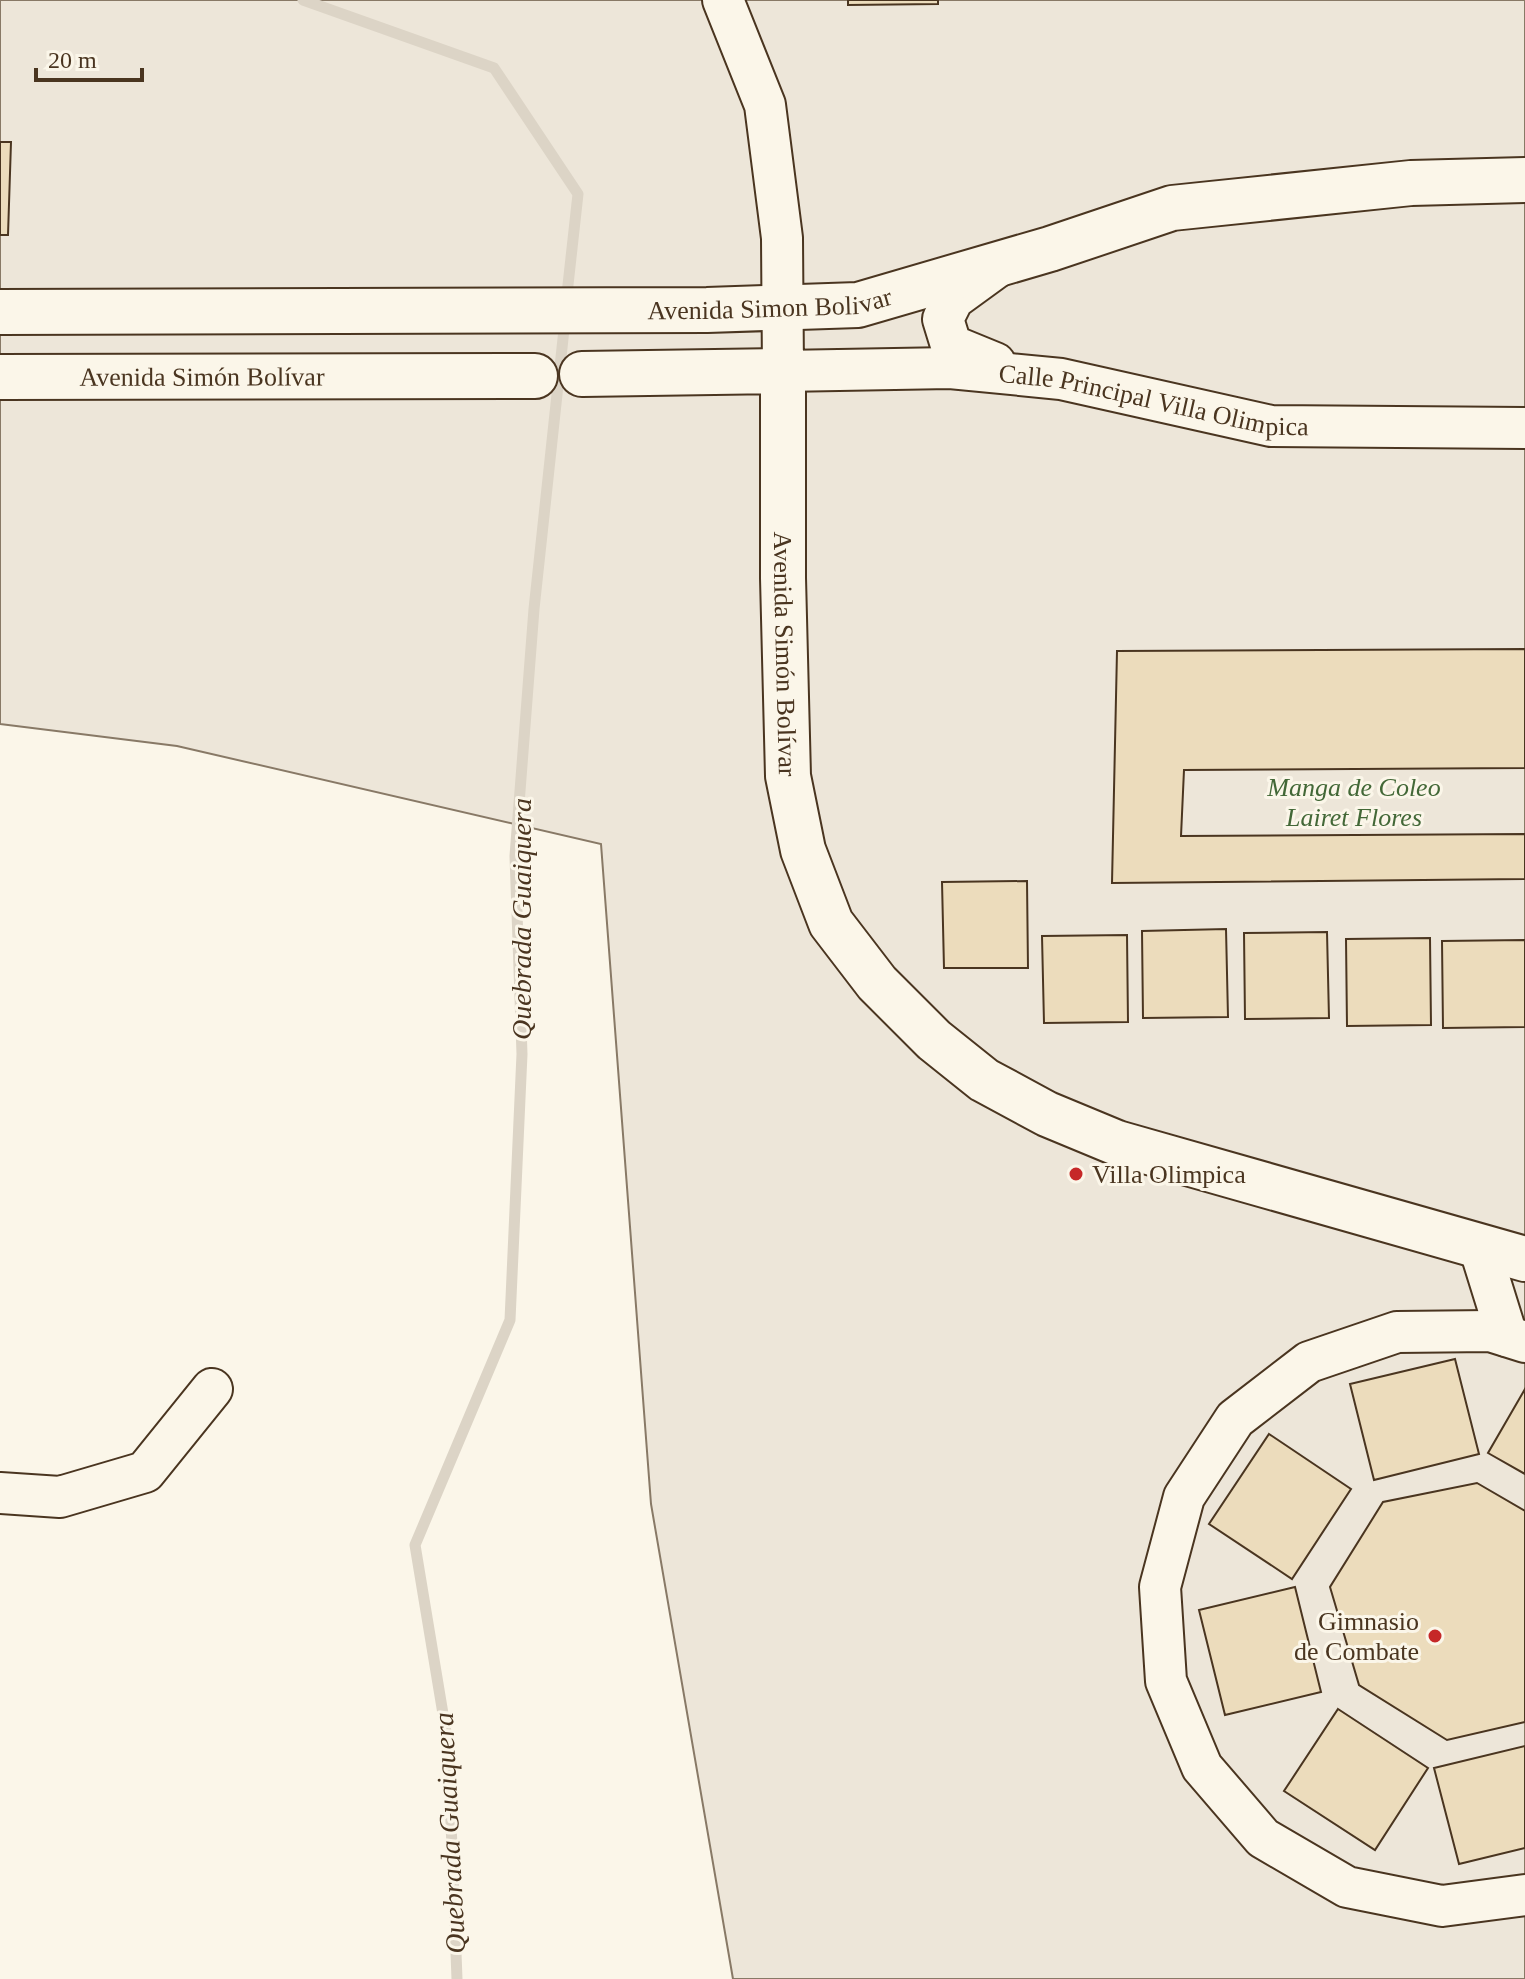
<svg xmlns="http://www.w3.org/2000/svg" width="1525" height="1979" font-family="Georgia,serif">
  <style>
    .green { fill: #ede6d9; stroke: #887966; stroke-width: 2 }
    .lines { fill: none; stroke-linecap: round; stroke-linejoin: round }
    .stream { stroke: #dcd4c6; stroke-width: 11 }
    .building { fill: #ecdcbc; stroke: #4a3520; stroke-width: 2 }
    .minor-casing { stroke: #4a3520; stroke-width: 44 }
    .major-casing { stroke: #4a3520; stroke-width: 48 }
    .minor { stroke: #fbf6e9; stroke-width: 40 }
    .major { stroke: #fbf6e9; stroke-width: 44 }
    .poi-dot { fill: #c62828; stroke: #fbf6e9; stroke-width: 3 }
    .labels { text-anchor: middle; stroke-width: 6; stroke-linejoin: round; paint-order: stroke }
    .street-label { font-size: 26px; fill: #4a3520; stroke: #fbf6e9 }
    .park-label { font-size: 26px; font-style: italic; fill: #436837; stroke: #fbf6e9 }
    .poi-label { font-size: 26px; fill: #4a3520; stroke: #fbf6e9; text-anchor: start }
    .water-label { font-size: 28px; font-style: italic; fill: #4a3520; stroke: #fbf6e9 }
  </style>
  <rect width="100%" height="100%" fill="#fbf6e9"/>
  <path class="green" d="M0,0H1525V1979H733L651,1504L601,844L177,746L0,724Z"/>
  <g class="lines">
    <g class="stream">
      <path d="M303,0L494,68L578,194L566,303"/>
      <path d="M457,1979L448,1744L415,1545L510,1320L522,1054L515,856L534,609L565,320"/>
    </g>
  </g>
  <g class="building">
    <path d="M848,0H938V4L848,5Z"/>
    <path d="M0,142H11L8,235H0Z"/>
    <path d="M1525,649V768L1184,770L1181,836L1525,834V879L1112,883L1117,651Z"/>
    <path d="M1027,881L1028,968H944L942,882Z"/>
    <path d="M1226,929L1228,1017L1143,1018L1142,931Z"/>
    <path d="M1327,932L1329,1018L1245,1019L1244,933Z"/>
    <path d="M1127,935L1128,1022L1044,1023L1042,936Z"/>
    <path d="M1430,938L1431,1025L1347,1026L1346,939Z"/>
    <path d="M1525,940V1027L1443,1028L1442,941Z"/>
    <path d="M1455,1359L1479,1454L1374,1480L1350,1384Z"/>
    <path d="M1525,1389V1474L1488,1453Z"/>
    <path d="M1269,1434L1351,1489L1292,1579L1209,1524Z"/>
    <path d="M1477,1483L1525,1511V1722L1447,1740L1359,1685L1330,1587L1383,1502Z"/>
    <path d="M1295,1587L1321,1692L1225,1715L1199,1610Z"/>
    <path d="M1338,1709L1428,1768L1375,1850L1284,1791Z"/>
    <path d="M1525,1746V1848L1459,1864L1434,1768Z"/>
  </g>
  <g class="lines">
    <defs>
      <g id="minor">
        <path id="s1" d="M723,0L765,105L782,238L783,371L950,368L1061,379L1271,426L1525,428"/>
        <path d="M995,363L951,345L943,319L953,299L997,267"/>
        <path d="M1479,1246L1507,1336"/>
        <path d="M1525,1342L1490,1331L1397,1332L1309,1362L1235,1419L1184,1497L1160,1587L1166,1681L1202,1767L1263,1838L1347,1887L1442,1906L1525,1895"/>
        <path d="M0,1493L60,1497L145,1472L212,1389"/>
      </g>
      <g id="major">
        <path id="s2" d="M0,312L707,310L858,305L1050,249L1172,208L1411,183L1525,180"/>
        <path id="s3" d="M582,374L783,371V578L788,776L803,850L831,923L877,983L934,1040L984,1080L1047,1114L1117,1143L1525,1259"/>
        <path id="s4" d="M0,377L535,376"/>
      </g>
    </defs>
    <use href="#minor" class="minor-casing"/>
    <use href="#major" class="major-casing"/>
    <use href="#minor" class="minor"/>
    <use href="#major" class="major"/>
  </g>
  <g class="poi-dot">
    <circle cx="1076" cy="1174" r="8"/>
    <circle cx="1435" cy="1636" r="8"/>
  </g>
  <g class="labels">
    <g class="street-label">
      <text dy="9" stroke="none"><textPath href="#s2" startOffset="770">Avenida Simon Bolivar</textPath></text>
      <text dy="9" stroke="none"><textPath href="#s4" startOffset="202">Avenida Simón Bolívar</textPath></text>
      <text dy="9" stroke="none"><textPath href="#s1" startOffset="754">Calle Principal Villa Olimpica</textPath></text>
      <text dy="9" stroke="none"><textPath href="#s3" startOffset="484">Avenida Simón Bolívar</textPath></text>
    </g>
    <g class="park-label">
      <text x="1354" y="796">Manga de Coleo<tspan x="1354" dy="30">Lairet Flores</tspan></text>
    </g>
    <g class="poi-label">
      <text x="1092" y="1183">Villa Olimpica</text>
      <text x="1419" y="1630" text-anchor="end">Gimnasio<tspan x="1419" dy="30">de Combate</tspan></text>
    </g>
    <g class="water-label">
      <text transform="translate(521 919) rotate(-90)" y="10">Quebrada Guaiquera</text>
      <text transform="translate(449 1833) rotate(-93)" y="10">Quebrada Guaiquera</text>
    </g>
  </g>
  <path d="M36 68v12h106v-12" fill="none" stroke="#4a3520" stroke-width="4"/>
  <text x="48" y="68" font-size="24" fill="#4a3520" stroke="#fbf6e9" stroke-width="6" paint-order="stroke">20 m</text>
</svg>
